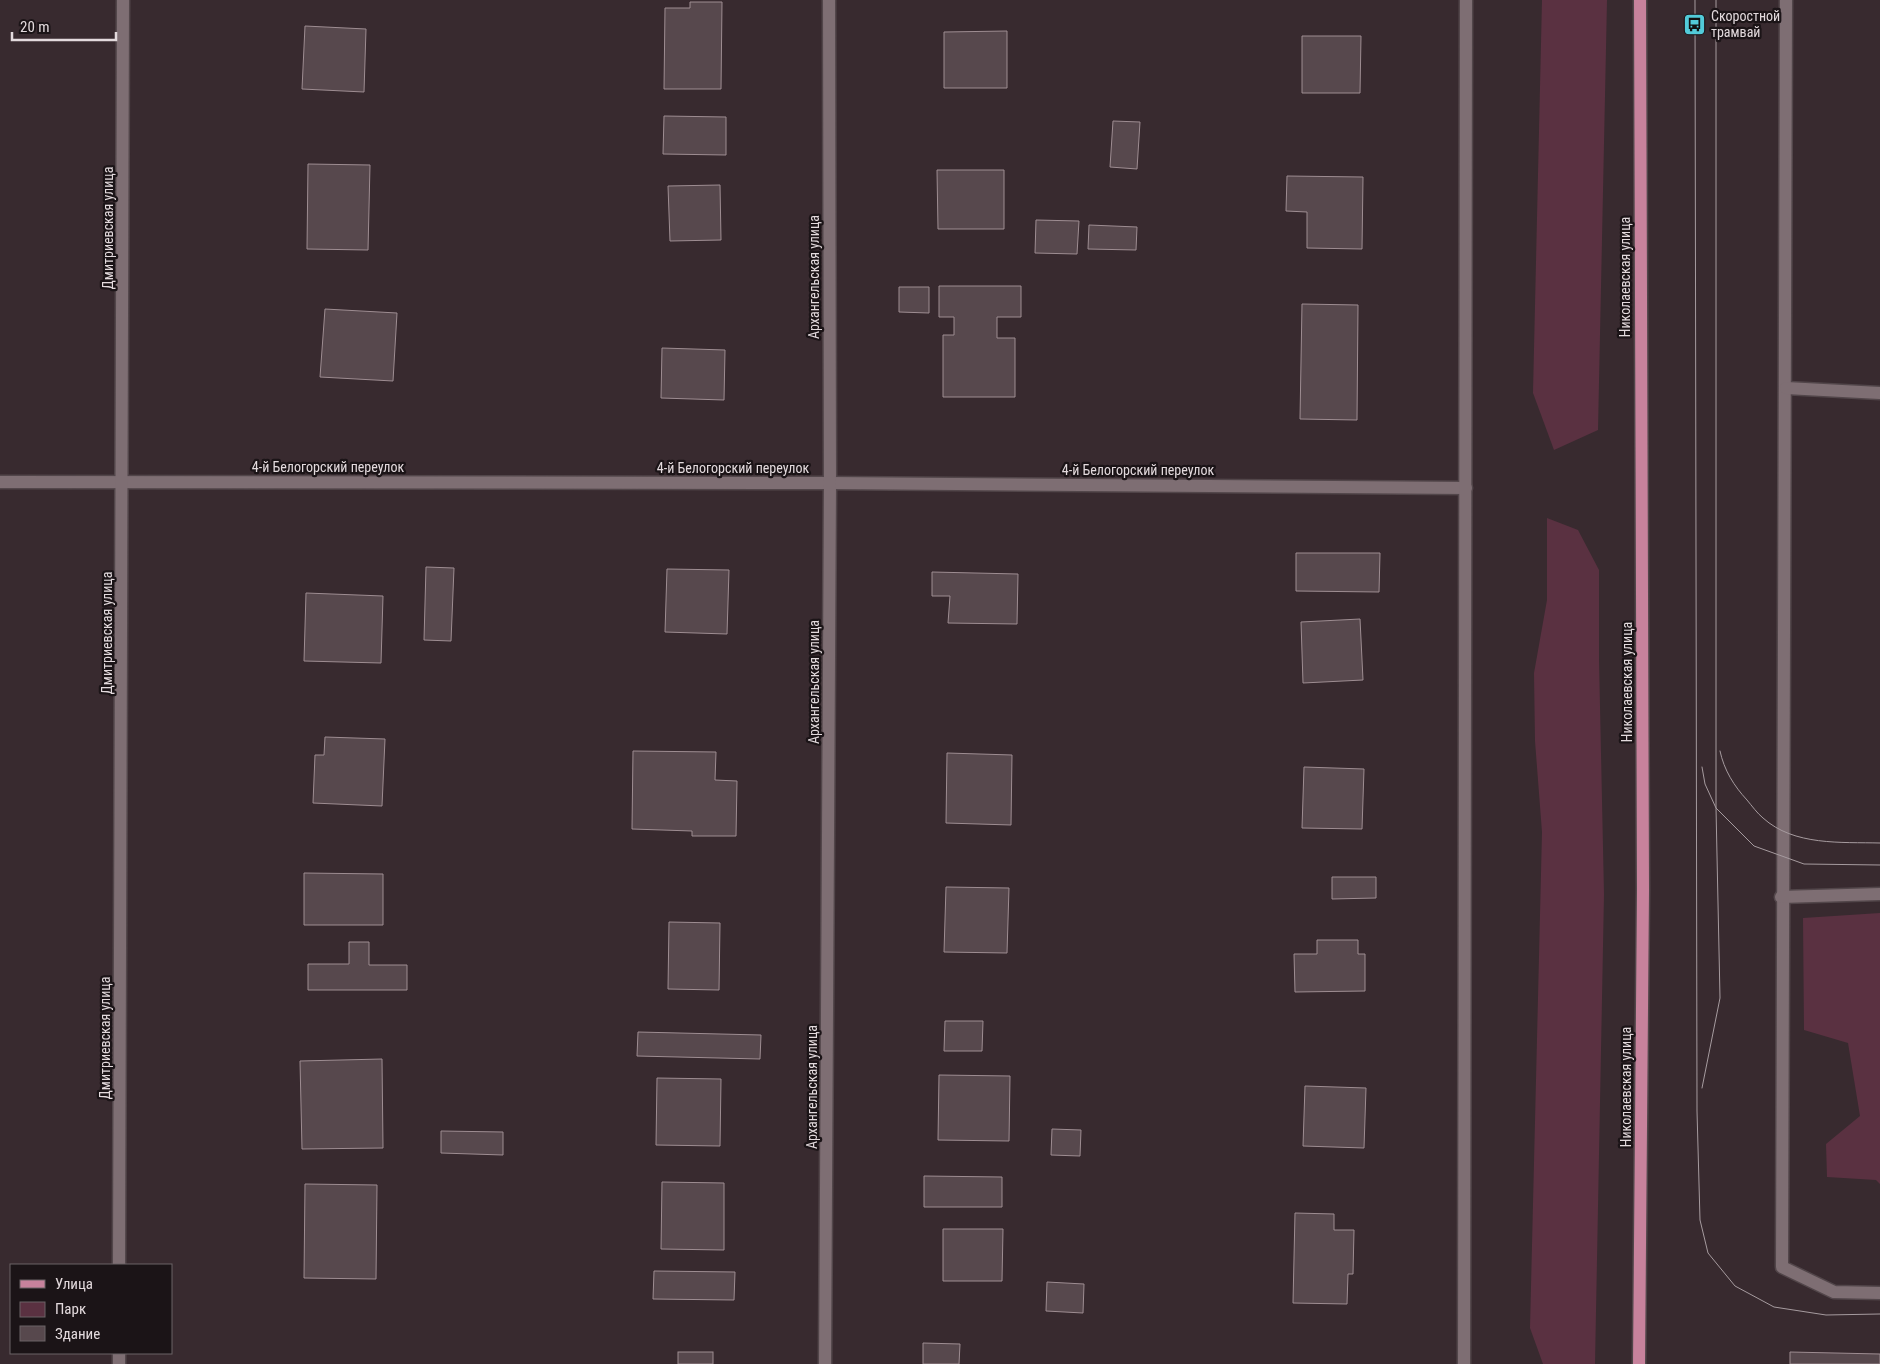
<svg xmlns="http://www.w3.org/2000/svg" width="1880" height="1364" font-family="'Roboto Condensed',sans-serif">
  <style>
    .green { fill: #5a3141 }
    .building { fill: #57484d; stroke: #9e8d92 }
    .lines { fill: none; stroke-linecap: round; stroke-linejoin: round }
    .minor-casing { stroke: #52464a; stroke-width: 15 }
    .major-casing { stroke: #52464a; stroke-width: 15 }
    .minor { stroke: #7e6e73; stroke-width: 12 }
    .major { stroke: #c7829c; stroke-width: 12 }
    .tram { stroke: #a69b9f; stroke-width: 1 }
    .labels { text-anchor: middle; stroke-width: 4.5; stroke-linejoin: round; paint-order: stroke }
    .poi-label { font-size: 14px; fill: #e3dadd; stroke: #1b1417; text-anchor: start }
    .street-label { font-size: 14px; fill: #e3dadd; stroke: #1b1417 }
  </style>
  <rect width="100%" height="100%" fill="#382a2f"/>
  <g class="green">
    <path d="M1542,0H1607L1598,430L1554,450L1533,393Z"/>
    <path d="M1547,518L1578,530L1599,570V659L1604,894L1595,1364H1543L1530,1328L1542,832L1535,741L1534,673L1547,600Z"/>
    <path d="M1880,913V1184L1876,1180L1827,1177L1826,1144L1860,1116L1848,1043L1804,1030L1803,918Z"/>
  </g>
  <g class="building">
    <path d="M690,2H722L721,89H664L665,8H690Z"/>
    <path d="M305,26L366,29L364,92L302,89Z"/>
    <path d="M1007,31V88H944V32Z"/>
    <path d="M1302,36H1361L1360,93H1302Z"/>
    <path d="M664,116L726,117V155L663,154Z"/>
    <path d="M1113,121L1140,122L1137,169L1110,167Z"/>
    <path d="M308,164L370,165L368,250L307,249Z"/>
    <path d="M937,170H1004V229H938Z"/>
    <path d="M1287,176L1363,177L1362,249L1307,248V212L1286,211Z"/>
    <path d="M720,185L721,240L670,241L668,186Z"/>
    <path d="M1036,220L1079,221L1077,254L1035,253Z"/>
    <path d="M1089,225L1137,227L1136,250L1088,249Z"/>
    <path d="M939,286H1021V317H997V338H1015V397H943V335H954V317H939Z"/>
    <path d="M899,287H929V313L899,312Z"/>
    <path d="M1302,304L1358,305L1357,420L1300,419Z"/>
    <path d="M325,309L397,313L393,381L320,377Z"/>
    <path d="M662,348L725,350L724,400L661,398Z"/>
    <path d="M1296,553H1380L1379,592L1296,591Z"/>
    <path d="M426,567L454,568L451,641L424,640Z"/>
    <path d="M667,569L729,570L727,634L665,632Z"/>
    <path d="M932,572L1018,574L1017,624L948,623L950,596H932Z"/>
    <path d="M306,593L383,596L381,663L304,661Z"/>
    <path d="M1360,619L1363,680L1303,683L1301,622Z"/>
    <path d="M325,737L385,739L382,806L313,803L315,755H324Z"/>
    <path d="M633,751L716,752L715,780L737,781L736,836H692V831L632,829Z"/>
    <path d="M947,753L1012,755L1011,825L946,823Z"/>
    <path d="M1304,767L1364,769L1362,829L1302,828Z"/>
    <path d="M304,873L383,874V925H304Z"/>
    <path d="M1332,877H1376V898L1332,899Z"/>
    <path d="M946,887L1009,888L1007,953L944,952Z"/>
    <path d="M669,922L720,923L719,990L668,989Z"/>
    <path d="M1317,940H1358V954H1365V991L1295,992L1294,954H1317Z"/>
    <path d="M349,942H369V965H407V990H308V964H349Z"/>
    <path d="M945,1021H983L982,1051H944Z"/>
    <path d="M638,1032L761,1035L760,1059L637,1056Z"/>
    <path d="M382,1059L383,1148L302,1149L300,1061Z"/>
    <path d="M939,1075L1010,1076L1009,1141L938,1140Z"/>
    <path d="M657,1078L721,1079L720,1146L656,1145Z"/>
    <path d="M1305,1086L1366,1088L1364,1148L1303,1146Z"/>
    <path d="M1052,1129L1081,1130L1080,1156L1051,1155Z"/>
    <path d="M441,1131L503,1132V1155L441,1153Z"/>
    <path d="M924,1176L1002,1177V1207H924Z"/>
    <path d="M662,1182L724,1183V1250L661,1249Z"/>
    <path d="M305,1184L377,1185L376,1279L304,1278Z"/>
    <path d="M1295,1213L1334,1214V1230H1354L1353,1274H1348L1347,1304L1293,1303Z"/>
    <path d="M943,1229H1003L1002,1281H943Z"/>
    <path d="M654,1271L735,1272L734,1300L653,1299Z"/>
    <path d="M1047,1282L1084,1284L1083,1313L1046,1311Z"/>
    <path d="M923,1343L960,1344L959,1364H923Z"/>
    <rect x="678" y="1352" width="35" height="12"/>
    <path d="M1790,1352L1880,1354V1364H1790Z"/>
  </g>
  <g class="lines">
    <defs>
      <g id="minor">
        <path d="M1786,0C1786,422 1781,844 1782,1267L1834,1292L1880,1293"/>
        <path d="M1786,388L1880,393"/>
        <path d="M0,482L830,483L1466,488"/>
        <path d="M1781,897L1880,894"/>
        <path d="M119,1265L123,0"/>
        <path d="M119,1364V1353"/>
        <path d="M825,1364L830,483L829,0"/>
        <path d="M1464,1364L1466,0"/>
      </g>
      <path id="major" d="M1639,1364L1643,890L1640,0"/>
    </defs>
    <use href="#minor" class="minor-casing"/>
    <use href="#major" class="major-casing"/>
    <use href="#minor" class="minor"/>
    <use href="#major" class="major"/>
    <g class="tram">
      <path d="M1695,0L1697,1111L1700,1220L1708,1253L1735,1286L1774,1307L1826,1315L1880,1314"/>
      <path d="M1720,751C1724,770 1734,786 1747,800C1752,806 1757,813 1763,818C1794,846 1841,842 1880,843"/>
      <path d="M1702,767L1705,784L1716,808L1754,846L1804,864L1880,865"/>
      <path d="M1702,1088L1720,998L1716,808V0"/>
    </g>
  </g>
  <defs>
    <symbol id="bus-square" viewBox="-11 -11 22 22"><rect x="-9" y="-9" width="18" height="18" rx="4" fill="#52cbd9" stroke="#1b1417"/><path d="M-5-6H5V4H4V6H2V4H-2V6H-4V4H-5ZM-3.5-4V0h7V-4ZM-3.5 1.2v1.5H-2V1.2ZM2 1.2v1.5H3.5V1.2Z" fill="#111"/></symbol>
  </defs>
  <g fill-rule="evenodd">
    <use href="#bus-square" x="1682" y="12" width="25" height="25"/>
  </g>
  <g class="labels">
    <g class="poi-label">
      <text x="1711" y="21">Скоростной<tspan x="1711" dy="16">трамвай</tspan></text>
    </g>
    <g class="street-label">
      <text transform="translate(108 228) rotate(-90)" y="5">Дмитриевская улица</text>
      <text transform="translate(814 277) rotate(-90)" y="5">Архангельская улица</text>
      <text transform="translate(1625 277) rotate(-90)" y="5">Николаевская улица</text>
      <text x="328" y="472">4-й Белогорский переулок</text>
      <text x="733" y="473">4-й Белогорский переулок</text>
      <text x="1138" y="475">4-й Белогорский переулок</text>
      <text transform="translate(107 633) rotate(-90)" y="5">Дмитриевская улица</text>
      <text transform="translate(814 682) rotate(-90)" y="5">Архангельская улица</text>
      <text transform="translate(1627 682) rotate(-90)" y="5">Николаевская улица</text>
      <text transform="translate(105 1038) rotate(-90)" y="5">Дмитриевская улица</text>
      <text transform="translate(812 1087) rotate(-90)" y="5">Архангельская улица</text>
      <text transform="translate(1626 1087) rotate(-90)" y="5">Николаевская улица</text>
    </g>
  </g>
  <rect x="10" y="1264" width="162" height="90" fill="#1b1417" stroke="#6b6366"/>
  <rect x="20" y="1280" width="25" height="8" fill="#c7829c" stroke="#6b6366"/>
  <text x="55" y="1289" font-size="15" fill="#e3dadd">Улица</text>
  <rect x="20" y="1302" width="25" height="15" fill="#5a3141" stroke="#6b6366"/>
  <text x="55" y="1314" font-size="15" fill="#e3dadd">Парк</text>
  <rect x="20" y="1326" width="25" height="15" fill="#57484d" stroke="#6b6366"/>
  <text x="55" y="1339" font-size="15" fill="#e3dadd">Здание</text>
  <path d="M12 32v8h104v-8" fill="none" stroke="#e3dadd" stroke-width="2.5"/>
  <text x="20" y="32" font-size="15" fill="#e3dadd" stroke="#1b1417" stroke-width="4" paint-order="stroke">20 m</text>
</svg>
